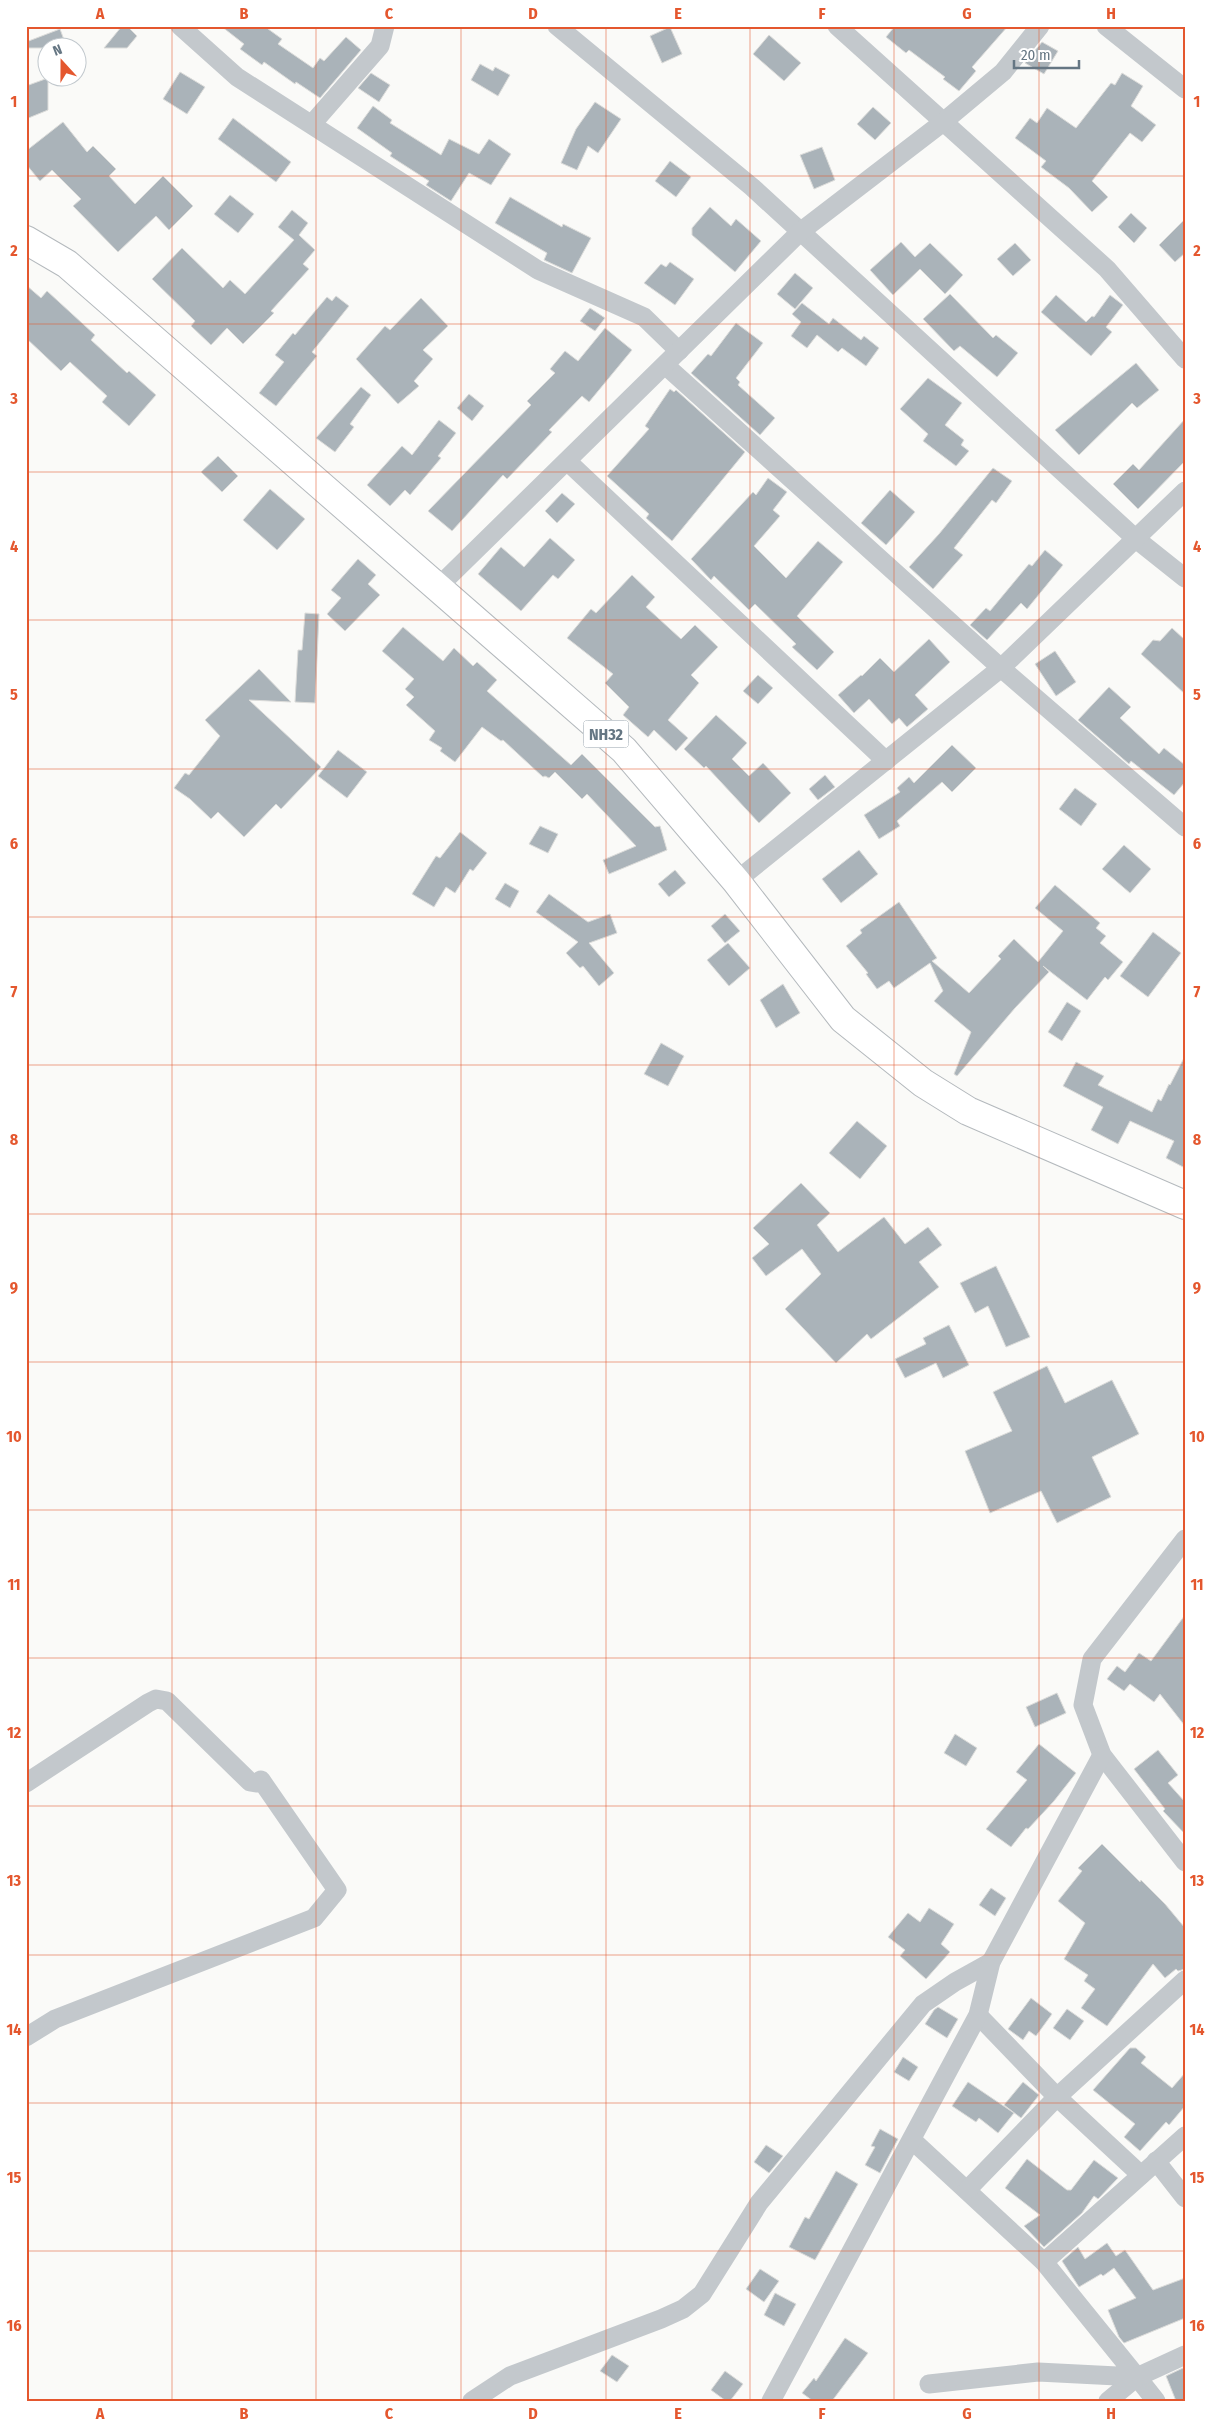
<svg xmlns="http://www.w3.org/2000/svg" width="1211" height="2427" font-family="'Fira Sans Condensed',sans-serif">
  <style>
    .building { fill: #aab3b9; stroke: #dcdcda }
    .lines { fill: none; stroke-linecap: round; stroke-linejoin: round }
    .trunk-casing { stroke: #b4b9bd; stroke-width: 30 }
    .minor { stroke: #c3c8cc; stroke-width: 19 }
    .trunk { stroke: #fff; stroke-width: 28 }
    .grid { fill: none; stroke: #e4572e; stroke-width: 1; stroke-opacity: 0.55 }
    .labels { text-anchor: middle; stroke-width: 5; stroke-linejoin: round; paint-order: stroke }
    .shield { fill: #fff; stroke: #939fa8; stroke-width: 1 }
    .shield-label { font-size: 16px; font-weight: bold; fill: #657683 }
    .neatline { fill: none; stroke: #e4572e; stroke-width: 2 }
    .grid-label { font-size: 16px; text-anchor: middle; font-weight: bold; fill: #e4572e }
  </style>
  <rect width="100%" height="100%" fill="#fafaf8"/>
  <g class="building">
    <path d="M122,26H127L137,36L127,48H104Z"/>
    <path d="M221,26H264L282,39L278,44L313,68L320,58L324,61L346,37L361,50L320,98L296,82L295,84L264,62L262,65L240,49L244,44Z"/>
    <path d="M895,26H1008L972,67L976,71L959,91L943,79L945,77L909,50L906,53L886,37Z"/>
    <path d="M670,27L682,54L662,63L650,36Z"/>
    <path d="M60,29L67,48H26V42Z"/>
    <path d="M769,35L801,63L784,81L753,54Z"/>
    <path d="M1042,42L1058,51L1044,74L1025,63Z"/>
    <path d="M480,64L493,71L495,67L510,75L498,96L471,80Z"/>
    <path d="M180,72L205,87L187,114L163,99Z"/>
    <path d="M371,73L390,85L379,102L358,88Z"/>
    <path d="M1122,73L1143,86L1131,106L1156,125L1142,142L1130,133L1092,181L1108,197L1092,212L1069,188L1041,167L1046,161L1015,138L1030,118L1037,123L1047,108L1076,128L1111,83L1115,85Z"/>
    <path d="M48,78V110L26,119V86Z"/>
    <path d="M595,102L621,119L598,153L588,146L577,170L561,163L576,129Z"/>
    <path d="M373,106L392,120L390,123L441,155L449,139L479,154L489,139L511,154L491,185L469,173L451,201L426,185L429,181L390,156L392,153L357,128Z"/>
    <path d="M873,107L891,123L875,140L857,124Z"/>
    <path d="M233,118L291,162L276,182L218,139Z"/>
    <path d="M63,122L87,152L93,146L116,169L109,176L135,204L163,176L193,206L169,230L156,216L118,252L73,206L81,199L52,170L40,181L26,164V151Z"/>
    <path d="M822,147L835,180L814,189L800,155Z"/>
    <path d="M670,161L691,177L676,197L655,181Z"/>
    <path d="M230,195L254,214L238,233L214,214Z"/>
    <path d="M510,197L562,227L563,224L591,238L572,273L544,260L547,253L495,223Z"/>
    <path d="M710,207L731,226L736,219L761,241L735,272L692,235V228Z"/>
    <path d="M292,210L308,223L299,235L315,250L303,264L309,269L271,311L274,313L243,344L227,328L211,345L191,326L195,321L152,279L182,248L223,288L230,280L245,294L294,240L278,227Z"/>
    <path d="M1131,213L1147,228L1134,243L1118,227Z"/>
    <path d="M1185,219V253L1175,262L1159,245Z"/>
    <path d="M901,242L915,257L930,243L963,275L945,294L920,269L893,295L870,270Z"/>
    <path d="M1015,243L1031,260L1013,276L997,259Z"/>
    <path d="M670,262L694,279L675,305L644,283L661,264L666,267Z"/>
    <path d="M795,273L813,288L795,309L777,294Z"/>
    <path d="M26,285L41,298L47,291L95,335L91,340L127,373L129,371L156,395L129,426L102,402L107,396L70,362L61,371L26,338Z"/>
    <path d="M950,294L993,338L996,335L1018,353L997,377L960,346L954,351L923,319Z"/>
    <path d="M1056,295L1086,322L1092,316L1094,317L1110,295L1123,305L1106,327L1112,332L1091,356L1041,312Z"/>
    <path d="M336,296L349,306L312,352L317,356L276,406L259,393L284,362L275,355L293,333L295,335L327,297L332,301Z"/>
    <path d="M421,298L448,326L423,350L433,359L414,381L419,386L398,404L356,359L385,326L390,330Z"/>
    <path d="M802,303L829,324L833,318L861,340L864,336L879,348L866,366L842,348L838,352L817,335L807,348L791,336L801,322L792,314Z"/>
    <path d="M590,308L605,318L595,331L580,321Z"/>
    <path d="M736,323L763,343L736,378L740,382L738,385L775,418L760,435L691,373L708,354L711,356Z"/>
    <path d="M605,328L632,350L589,402L582,396L549,430L552,432L507,479L503,475L452,531L428,511L531,405L527,401L555,373L550,369L565,351L578,361Z"/>
    <path d="M1136,363L1159,390L1137,408L1132,403L1079,455L1055,430Z"/>
    <path d="M928,378L962,403L945,425L964,440L961,445L969,451L956,466L923,441L928,434L900,409Z"/>
    <path d="M361,387L371,395L350,424L354,427L335,452L316,438Z"/>
    <path d="M670,389L674,392L676,390L745,452L672,541L646,518L649,514L607,476L649,429L645,426Z"/>
    <path d="M469,394L484,406L472,421L457,408Z"/>
    <path d="M1185,419V461L1138,509L1113,484L1133,464L1139,470Z"/>
    <path d="M439,420L456,433L438,456L441,458L410,495L405,490L390,506L367,485L402,446L412,455Z"/>
    <path d="M218,456L238,476L222,492L201,472Z"/>
    <path d="M993,468L1012,481L996,503L992,500L954,548L963,555L933,589L909,567L939,534Z"/>
    <path d="M768,478L787,492L773,510L780,516L754,546L786,578L818,541L843,562L797,616L834,652L817,670L792,647L796,644L755,604L749,610L714,576L711,580L691,559L753,492L756,495Z"/>
    <path d="M270,489L305,519L277,550L243,520Z"/>
    <path d="M890,490L915,512L886,545L861,523Z"/>
    <path d="M562,493L575,504L557,523L545,511Z"/>
    <path d="M550,538L575,560L558,579L553,575L521,611L478,574L501,547L524,567Z"/>
    <path d="M1045,550L1063,565L1027,609L1021,603L987,640L970,625L986,608L990,611L1029,564L1032,566Z"/>
    <path d="M358,559L376,575L368,584L380,595L345,631L327,614L341,598L331,590Z"/>
    <path d="M632,575L655,597L646,607L681,639L695,625L718,647L691,675L699,683L668,720L688,738L676,751L654,730L648,737L623,715L629,707L605,683L613,674L567,638L591,609L596,613Z"/>
    <path d="M305,613L319,614L315,703L295,702L298,650H302Z"/>
    <path d="M403,627L443,661L454,648L473,666L477,662L497,680L487,691L571,765L582,754L655,827L660,826L667,850L609,874L603,860L636,846L587,794L582,799L555,772L549,778L545,776L543,777L503,740L501,741L482,727L455,762L440,751L442,748L429,740L435,731L406,705L414,697L405,689L414,679L382,651Z"/>
    <path d="M1172,628L1185,640V694L1141,654L1153,640L1160,641Z"/>
    <path d="M929,639L950,662L915,695L928,709L907,727L899,718L892,724L869,699L854,713L838,695L861,675L862,676L880,658L894,672Z"/>
    <path d="M1055,651L1076,682L1056,696L1035,664Z"/>
    <path d="M259,669L291,702L249,700L321,767L281,809L276,804L244,837L218,812L211,819L190,799L174,788L185,773L189,775L220,736L205,720Z"/>
    <path d="M758,675L773,688L758,704L743,691Z"/>
    <path d="M1109,687L1131,707L1120,718L1159,754L1164,748L1185,765V782L1174,795L1131,761L1129,764L1078,720Z"/>
    <path d="M716,715L747,743L732,759L749,776L763,763L791,793L759,823L706,766L704,768L684,749Z"/>
    <path d="M952,745L976,768L952,792L942,782L897,821L900,826L879,839L864,815L900,792L897,788L909,777L914,783Z"/>
    <path d="M338,750L367,772L347,798L318,776Z"/>
    <path d="M825,775L835,787L818,800L809,789Z"/>
    <path d="M1075,788L1097,804L1081,826L1059,809Z"/>
    <path d="M540,826L558,834L548,853L529,844Z"/>
    <path d="M460,832L487,853L473,871L470,869L455,893L446,887L434,907L412,894L436,856L440,858Z"/>
    <path d="M1124,845L1151,869L1130,893L1102,869Z"/>
    <path d="M859,850L878,874L841,903L822,879Z"/>
    <path d="M675,870L686,883L669,897L658,884Z"/>
    <path d="M505,883L519,891L510,908L495,899Z"/>
    <path d="M1055,885L1100,923L1096,928L1106,936L1100,943L1123,962L1108,980L1105,977L1087,1000L1043,966L1049,972L1015,1008L957,1076L954,1074L971,1032L934,1001L943,991L930,963L894,988L889,981L877,989L866,974L868,973L846,946L862,933L860,930L899,902L937,958L932,961L969,993L1001,959L998,956L1014,939L1038,962L1063,931L1035,908Z"/>
    <path d="M549,894L588,922L610,914L617,933L589,943L614,973L599,986L583,966L580,968L566,953L578,942L536,912Z"/>
    <path d="M725,914L740,931L725,943L711,926Z"/>
    <path d="M1153,932L1181,953L1148,997L1120,976Z"/>
    <path d="M728,943L750,968L729,986L707,960Z"/>
    <path d="M783,984L800,1013L776,1028L760,1000Z"/>
    <path d="M1067,1002L1081,1011L1062,1041L1048,1032Z"/>
    <path d="M661,1043L684,1056L668,1086L644,1074Z"/>
    <path d="M1185,1056V1168L1166,1158L1174,1141L1130,1121L1118,1144L1091,1130L1103,1107L1063,1086L1076,1062L1104,1076L1098,1085L1152,1112L1158,1099L1161,1101L1169,1084L1170,1085Z"/>
    <path d="M857,1121L887,1146L860,1179L829,1153Z"/>
    <path d="M801,1183L830,1213L817,1225L838,1252L884,1217L905,1244L928,1227L942,1245L919,1262L939,1287L871,1339L867,1334L836,1363L785,1309L821,1274L802,1249L766,1276L752,1258L769,1244L753,1228Z"/>
    <path d="M996,1266L1030,1337L1006,1347L988,1306L975,1313L960,1283Z"/>
    <path d="M949,1325L969,1365L943,1378L936,1363L905,1378L895,1359L926,1344L923,1338Z"/>
    <path d="M1047,1366L1065,1403L1112,1380L1139,1434L1092,1457L1111,1497L1057,1523L1041,1491L990,1513L965,1451L1012,1431L993,1392Z"/>
    <path d="M1185,1615V1726L1160,1694L1154,1702L1130,1684L1124,1691L1107,1679L1117,1666L1125,1672L1139,1653L1151,1661Z"/>
    <path d="M1057,1693L1066,1713L1035,1727L1026,1707Z"/>
    <path d="M955,1734L977,1748L966,1766L944,1753Z"/>
    <path d="M1039,1744L1076,1773L1054,1801L1028,1829L1026,1828L1011,1847L986,1829L1027,1780L1016,1772Z"/>
    <path d="M1158,1750L1178,1775L1168,1783L1185,1802V1834L1163,1811L1165,1809L1134,1769Z"/>
    <path d="M1102,1844L1140,1882L1141,1880L1165,1904L1185,1928V1969L1178,1971L1176,1969L1165,1978L1153,1964L1107,2026L1081,2008L1095,1989L1084,1981L1088,1975L1064,1959L1085,1923L1058,1901L1082,1871L1078,1868Z"/>
    <path d="M991,1888L1006,1898L995,1916L979,1905Z"/>
    <path d="M929,1908L954,1924L941,1944L950,1952L926,1979L900,1956L905,1950L888,1937L908,1913L920,1922Z"/>
    <path d="M1031,1998L1052,2014L1036,2036L1029,2031L1023,2040L1008,2029Z"/>
    <path d="M938,2007L958,2019L947,2038L925,2024L934,2010Z"/>
    <path d="M1067,2009L1084,2021L1070,2040L1053,2028Z"/>
    <path d="M1130,2048H1136L1146,2057L1141,2063L1172,2088L1185,2073V2106L1169,2125L1166,2122L1140,2151L1124,2137L1135,2124L1093,2090Z"/>
    <path d="M903,2057L918,2067L909,2081L894,2072Z"/>
    <path d="M968,2082L1014,2113L998,2133L979,2118L976,2122L952,2106Z"/>
    <path d="M1023,2082L1039,2095L1021,2118L1004,2105Z"/>
    <path d="M880,2129L898,2139L880,2173L865,2165L875,2147L871,2146Z"/>
    <path d="M766,2145L783,2156L769,2173L754,2162Z"/>
    <path d="M1027,2159L1067,2190H1071L1094,2160L1118,2178L1098,2199L1094,2196L1082,2213L1044,2247L1024,2226L1040,2215L1005,2188Z"/>
    <path d="M836,2171L858,2184L815,2260L789,2247L805,2217L809,2219Z"/>
    <path d="M1107,2243L1116,2256L1125,2250L1153,2290L1185,2278V2318L1124,2343L1119,2337L1108,2310L1136,2298L1114,2268L1103,2276L1101,2274L1079,2287L1062,2261L1078,2247L1085,2259Z"/>
    <path d="M760,2269L779,2281L764,2302L746,2289Z"/>
    <path d="M775,2293L796,2304L784,2326L764,2315Z"/>
    <path d="M845,2338L868,2353L832,2401H813L802,2393L814,2378L816,2381Z"/>
    <path d="M612,2355L629,2366L617,2382L600,2371Z"/>
    <path d="M1185,2367V2401H1176L1166,2376Z"/>
    <path d="M725,2371L743,2384L730,2401H726L711,2390Z"/>
  </g>
  <g class="lines">
    <defs>
      <path id="trunk" d="M26,240L67,264L624,750L736,881L843,1019L923,1083L968,1111L1185,1205"/>
    </defs>
    <use href="#trunk" class="trunk-casing"/>
    <g class="minor">
      <path d="M180,26L237,77L538,270L644,317L679,351"/>
      <path d="M557,26L752,187L1136,539L1185,578"/>
      <path d="M837,26L1107,269L1185,359"/>
      <path d="M1106,26L1185,89"/>
      <path d="M312,124L380,46L385,26"/>
      <path d="M665,365L1001,668L1185,827"/>
      <path d="M567,461L886,761"/>
      <path d="M437,588L800,232L942,123L1003,72L1040,26"/>
      <path d="M736,881L1001,668L1185,491"/>
      <path d="M1185,1539L1092,1659L1083,1705L1102,1755L1185,1862"/>
      <path d="M26,1783L148,1703L156,1699L167,1701L250,1782L256,1783L261,1780L337,1890L314,1918L55,2019L26,2037"/>
      <path d="M978,2015L1057,2097L1141,2175"/>
      <path d="M912,2140L1044,2262L1137,2377L1038,2372L929,2384"/>
      <path d="M1156,2161L1185,2198"/>
      <path d="M967,2190L1057,2097L1185,1980"/>
      <path d="M1044,2262L1185,2136"/>
      <path d="M1137,2377L1156,2401"/>
      <path d="M472,2401L510,2376L661,2319L683,2309L702,2294L759,2203L923,2004L955,1982L991,1962"/>
      <path d="M771,2401L978,2015L991,1962L1102,1755"/>
      <path d="M1108,2401L1137,2377L1185,2355"/>
    </g>
    <use href="#trunk" class="trunk"/>
  </g>
  <path class="grid" d="M172,26V2401M316,26V2401M461,26V2401M606,26V2401M750,26V2401M894,26V2401M1039,26V2401M26,176H1185M26,324H1185M26,472H1185M26,620H1185M26,769H1185M26,917H1185M26,1065H1185M26,1214H1185M26,1362H1185M26,1510H1185M26,1658H1185M26,1806H1185M26,1955H1185M26,2103H1185M26,2251H1185"/>
  <g class="labels">
    <rect class="shield" x="583.5" y="720.5" width="45" height="27" rx="4"/>
    <g class="shield-label">
      <text x="606" y="740">NH32</text>
    </g>
  </g>
  <rect width="1211" height="2427" fill="none" stroke="#ffffff" stroke-width="55"/>
  <g transform="translate(62 62) rotate(339)"><circle r="24" fill="#ffffff" stroke="#c1c8cd"/>
  <path d="M0-4L9 19L0 12L-9 19Z" fill="#e4572e"/>
  <text y="-8" font-size="14" font-weight="bold" text-anchor="middle" fill="#657683">N</text>
  </g>
  <path d="M1014 60v8h65v-8" fill="none" stroke="#657683" stroke-width="2.5"/>
  <text x="1021" y="60" font-size="15" fill="#657683" stroke="#ffffff" stroke-width="4" paint-order="stroke">20 m</text>
  <rect x="28" y="28" width="1156" height="2372" class="neatline"/>
  <g class="grid-label">
    <text x="100" y="19">A</text>
    <text x="244" y="19">B</text>
    <text x="389" y="19">C</text>
    <text x="533" y="19">D</text>
    <text x="678" y="19">E</text>
    <text x="822" y="19">F</text>
    <text x="967" y="19">G</text>
    <text x="1111" y="19">H</text>
    <text x="14" y="107">1</text>
    <text x="1197" y="107">1</text>
    <text x="14" y="256">2</text>
    <text x="1197" y="256">2</text>
    <text x="14" y="404">3</text>
    <text x="1197" y="404">3</text>
    <text x="14" y="552">4</text>
    <text x="1197" y="552">4</text>
    <text x="14" y="700">5</text>
    <text x="1197" y="700">5</text>
    <text x="14" y="849">6</text>
    <text x="1197" y="849">6</text>
    <text x="14" y="997">7</text>
    <text x="1197" y="997">7</text>
    <text x="14" y="1145">8</text>
    <text x="1197" y="1145">8</text>
    <text x="14" y="1293">9</text>
    <text x="1197" y="1293">9</text>
    <text x="14" y="1442">10</text>
    <text x="1197" y="1442">10</text>
    <text x="14" y="1590">11</text>
    <text x="1197" y="1590">11</text>
    <text x="14" y="1738">12</text>
    <text x="1197" y="1738">12</text>
    <text x="14" y="1886">13</text>
    <text x="1197" y="1886">13</text>
    <text x="14" y="2035">14</text>
    <text x="1197" y="2035">14</text>
    <text x="14" y="2183">15</text>
    <text x="1197" y="2183">15</text>
    <text x="14" y="2331">16</text>
    <text x="1197" y="2331">16</text>
    <text x="100" y="2419">A</text>
    <text x="244" y="2419">B</text>
    <text x="389" y="2419">C</text>
    <text x="533" y="2419">D</text>
    <text x="678" y="2419">E</text>
    <text x="822" y="2419">F</text>
    <text x="967" y="2419">G</text>
    <text x="1111" y="2419">H</text>
  </g>
</svg>
